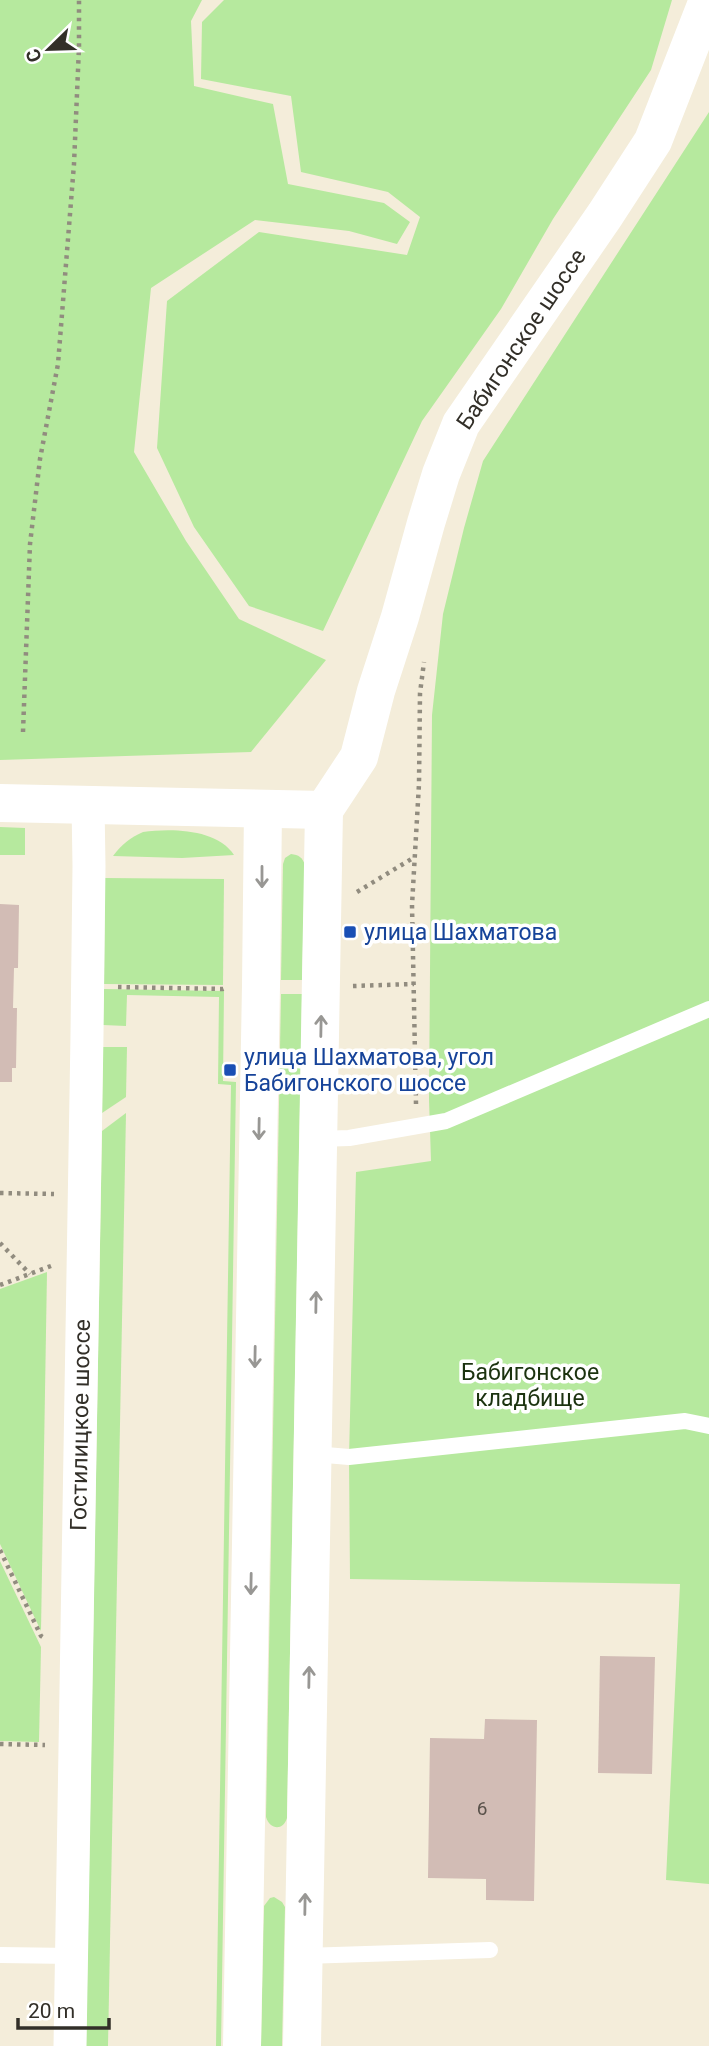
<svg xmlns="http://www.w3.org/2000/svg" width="709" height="2046" font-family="Roboto,sans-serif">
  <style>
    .green { fill: #b6e99e }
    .building { fill: #d2bcb5 }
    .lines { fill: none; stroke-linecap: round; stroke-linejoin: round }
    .path { stroke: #918c7f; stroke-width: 4.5; stroke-dasharray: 3.5 5; stroke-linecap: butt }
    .lane { stroke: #fff; stroke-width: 16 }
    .street { stroke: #fff; stroke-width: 33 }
    .secondary { stroke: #fff; stroke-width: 38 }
    .oneway { stroke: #989794 }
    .transit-dot { fill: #1a4fb4; stroke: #fff; stroke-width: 2.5 }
    .labels { text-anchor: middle; stroke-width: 7; stroke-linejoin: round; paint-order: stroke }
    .number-label { font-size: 19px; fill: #5a524b }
    .street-label { font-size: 23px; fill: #322f28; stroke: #fff }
    .transit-label { font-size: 23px; fill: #164399; stroke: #fff; text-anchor: start }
    .park-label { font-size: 23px; fill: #1b320f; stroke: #fff }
  </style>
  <rect width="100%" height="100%" fill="#f4edda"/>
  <g class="green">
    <path d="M0,0H202L191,21L194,86L273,104L288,184L384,203L410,222L397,244L349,231L255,220L151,288L134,452L186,541L239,619L326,660L251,752L0,760Z"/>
    <path d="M224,0H672L651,70L553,219L501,309L422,421L323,631L249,606L194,527L157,448L167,301L259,232L407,255L420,217L388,192L301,172L291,96L201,79L202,22Z"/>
    <path d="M709,112V1884L666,1880L680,1584L350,1579L349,1457L356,1172L431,1161L429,1099L432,715L443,614L464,528L483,461Z"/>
    <path d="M0,827L25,828V855H0Z"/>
    <path d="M143,832C172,828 217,829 234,855L182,858L113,856C122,844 130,838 143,832Z"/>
    <path d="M291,854C299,855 302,857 305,865L302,980H281L283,864L285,858Z"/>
    <path d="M105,878L224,879L223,985L104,984Z"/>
    <path d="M104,989L224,991L223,1081L236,1082L221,2046H216L231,1085L218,1084L219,997L127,995L126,1026L103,1025Z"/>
    <path d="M281,994H302L287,1818C283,1831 270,1830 266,1817Z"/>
    <path d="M103,1047H127L126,1097L102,1113Z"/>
    <path d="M126,1113L108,2046H86L102,1131Z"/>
    <path d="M47,1272L41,1631L0,1544V1289Z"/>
    <path d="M0,1561L41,1647L39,1742L0,1741Z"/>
    <path d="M274,1897L282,1902L285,1907L282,2046H261L264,1906L270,1898Z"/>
  </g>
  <g class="building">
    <path d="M0,904L19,905L18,968H14L13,1008H17L16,1068H12V1082H0Z"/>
    <path d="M600,1656L655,1657L652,1774L598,1773Z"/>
    <path d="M485,1719L537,1720L534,1901L486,1900V1879L428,1878L430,1738L484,1739Z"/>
  </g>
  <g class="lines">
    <g class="path">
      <path d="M23,732L30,544L40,459L58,364L74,164L79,47V0"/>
      <path d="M357,892L413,858"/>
      <path d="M353,986L414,984"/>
      <path d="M118,987L223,989L228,987"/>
      <path d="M416,1104L412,905L419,784L420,693L424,662"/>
      <path d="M0,1193L54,1194"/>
      <path d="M0,1243L30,1274"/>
      <path d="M0,1285L51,1266"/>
      <path d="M0,1550L41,1636L44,1638"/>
      <path d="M0,1744L45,1745"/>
    </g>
    <g class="lane">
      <path d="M319,1139L349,1138L446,1121L709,1009"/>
      <path d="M314,1454L349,1457L685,1421L709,1426"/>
      <path d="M0,1955L72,1956"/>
      <path d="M304,1956L490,1950"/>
    </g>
    <path class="street" d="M70,2046L87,1035L89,866L88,804"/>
    <g class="secondary">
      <path d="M0,803L324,810"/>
      <path d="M324,810L359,757L376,691L400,617L426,523L441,474L461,424L605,215L653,141L708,0"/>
      <path d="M242,2046L261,985L263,809"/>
      <path d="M302,2046L324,810"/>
    </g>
  </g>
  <defs><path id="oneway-shaft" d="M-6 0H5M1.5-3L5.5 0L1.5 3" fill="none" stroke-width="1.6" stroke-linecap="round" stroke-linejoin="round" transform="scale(1.75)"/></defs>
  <g class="oneway">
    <use href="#oneway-shaft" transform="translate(262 877) rotate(90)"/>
    <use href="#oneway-shaft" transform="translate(321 1026) rotate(-89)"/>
    <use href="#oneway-shaft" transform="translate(259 1129) rotate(91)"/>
    <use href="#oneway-shaft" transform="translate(316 1302) rotate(-89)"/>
    <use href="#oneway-shaft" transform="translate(255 1357) rotate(91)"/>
    <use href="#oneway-shaft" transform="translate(251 1584) rotate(91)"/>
    <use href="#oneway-shaft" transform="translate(309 1677) rotate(-89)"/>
    <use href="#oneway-shaft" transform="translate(305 1904) rotate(-89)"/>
  </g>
  <g class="transit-dot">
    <rect x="343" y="925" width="14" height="14" rx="3.5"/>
    <rect x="223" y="1063" width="14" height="14" rx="3.5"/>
  </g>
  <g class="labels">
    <g class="number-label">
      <text x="482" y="1815">6</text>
    </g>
    <g class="street-label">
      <text transform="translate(521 339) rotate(-56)" y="8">Бабигонское шоссе</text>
      <text transform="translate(80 1425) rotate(-89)" y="8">Гостилицкое шоссе</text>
    </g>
    <g class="transit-label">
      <text x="364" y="940">улица Шахматова</text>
      <text x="244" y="1065">улица Шахматова, угол<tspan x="244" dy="26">Бабигонского шоссе</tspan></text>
    </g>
    <g class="park-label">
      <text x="530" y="1380">Бабигонское<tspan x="530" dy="26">кладбище</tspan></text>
    </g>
  </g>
  <g transform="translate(49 49) rotate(247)" stroke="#ffffff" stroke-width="5" paint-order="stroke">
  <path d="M0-5L12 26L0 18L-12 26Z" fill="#322f28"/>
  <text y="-10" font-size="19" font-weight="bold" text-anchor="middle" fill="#322f28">С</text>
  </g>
  <path d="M18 2018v10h91v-10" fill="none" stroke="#322f28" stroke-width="3.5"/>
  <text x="28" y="2018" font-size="21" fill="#322f28" stroke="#ffffff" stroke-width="5" paint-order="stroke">20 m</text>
</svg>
